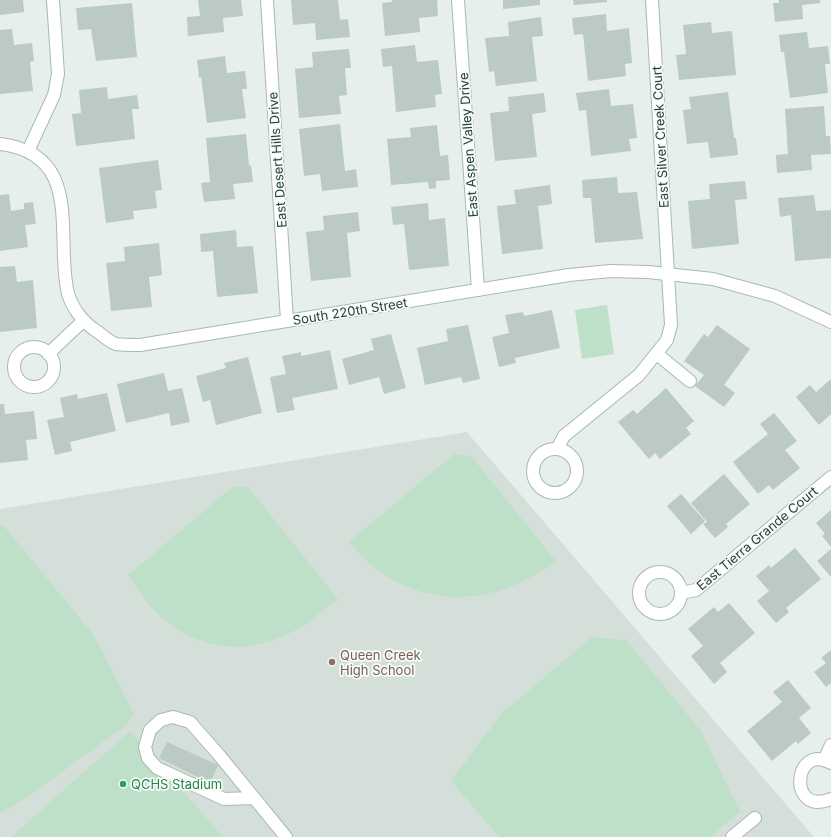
<svg xmlns="http://www.w3.org/2000/svg" width="831" height="837" font-family="Inter,sans-serif">
  <style>
    .built { fill: #d4dfda }
    .green { fill: #bfe0c8 }
    .building { fill: #bbcac4 }
    .lines { fill: none; stroke-linecap: round; stroke-linejoin: round }
    .minor-casing { stroke: #a8b8b2; stroke-width: 14 }
    .minor { stroke: #fff; stroke-width: 12 }
    .education-dot { fill: #8d6e63; stroke: #f7fbf9; stroke-width: 1.5 }
    .leisure-dot { fill: #2e9e5b; stroke: #f7fbf9; stroke-width: 1.5 }
    .labels { text-anchor: middle; stroke-width: 3.5; stroke-linejoin: round; paint-order: stroke }
    .street-label { font-size: 13px; fill: #24423a; stroke: #f7fbf9 }
    .education-label { font-size: 13px; fill: #785e54; stroke: #f7fbf9; text-anchor: start }
    .leisure-label { font-size: 13px; fill: #27864d; stroke: #f7fbf9; text-anchor: start }
  </style>
  <rect width="100%" height="100%" fill="#e6efeb"/>
  <path class="built" d="M467,432L814,837H0V509Z"/>
  <g class="green">
    <path d="M607,305L614,354L582,359L575,310Z"/>
    <path d="M454,454L471,456L556,561C488,613 404,610 349,542Z"/>
    <path d="M234,486L248,487L338,599C326,608 314,619 301,627C245,661 186,650 145,600C139,592 133,583 128,575Z"/>
    <path d="M0,525H3L93,634L134,714L125,726L25,799L0,813Z"/>
    <path d="M592,637L626,640L701,731L740,812L710,837H499L451,781L502,713Z"/>
    <path d="M130,731L223,837H11Z"/>
  </g>
  <g class="building">
    <path d="M0,0H23L24,12L0,15Z"/>
    <path d="M198,0H241L243,16L223,18L224,32L188,36L187,17L200,16Z"/>
    <path d="M291,0H338L340,20L348,19L350,37L316,40L315,23L293,25Z"/>
    <path d="M392,0H437L438,16L419,18L420,32L385,36L382,3L392,2Z"/>
    <path d="M503,0H540V5L503,9Z"/>
    <path d="M573,0H607V2L574,5Z"/>
    <path d="M779,0H820V3L802,5L803,19L775,22L773,3H779Z"/>
    <path d="M132,3L137,57L96,61L91,29L78,30L76,8Z"/>
    <path d="M606,14L607,31L629,28L632,63L625,64L626,76L588,81L583,34L574,35L572,18Z"/>
    <path d="M541,17L543,36L532,37L537,81L496,86L494,71L489,72L485,38L509,36L508,22Z"/>
    <path d="M711,22L712,33L732,31L736,75L679,80L676,55L686,54L683,25Z"/>
    <path d="M12,29L14,45L32,43L34,61L30,62L33,91L0,94V30Z"/>
    <path d="M807,32L809,48L828,46L830,64H825L828,93L790,98L784,52H781L779,35Z"/>
    <path d="M415,45L417,62L438,60L442,94L435,95L436,107L396,112L392,66L383,67L381,49Z"/>
    <path d="M349,49L351,68H345L347,95L339,96L341,114L299,118L295,69L313,67L312,52Z"/>
    <path d="M225,56L227,73L245,71L247,89H242L246,118L207,123L201,77L199,78L197,60Z"/>
    <path d="M107,87L108,99L137,95L139,109H132L135,139L76,146L72,114L81,113L79,90Z"/>
    <path d="M609,89L611,106L633,104L637,138L629,139L631,151L591,156L586,110L579,111L576,93Z"/>
    <path d="M728,92L734,138H736L738,155L710,158L708,142L687,144L683,110L691,109L689,97Z"/>
    <path d="M544,93L546,112L532,114L537,157L495,161L490,113L509,111L508,97Z"/>
    <path d="M824,106L826,136H830L831,154L811,155L812,170L777,173L776,155L788,154L785,109Z"/>
    <path d="M340,124L345,171L356,169L358,187L322,191L320,174L304,176L299,129Z"/>
    <path d="M437,125L440,156L448,155L450,180L436,181V188L429,189L428,182L391,185L387,139L411,137L410,128Z"/>
    <path d="M246,134L249,166L251,165L253,182L233,184L235,199L204,202L201,183L210,182L206,138Z"/>
    <path d="M158,160L162,190L155,191L157,208L133,211L134,219L106,223L99,168Z"/>
    <path d="M617,177L618,193L637,192L643,239L595,243L591,198H583L582,180Z"/>
    <path d="M745,181L747,199L735,200L739,244L692,249L688,201L710,199L709,184Z"/>
    <path d="M550,185L552,204L538,206L543,249L502,254L497,206L516,204L514,190Z"/>
    <path d="M9,194L11,211L24,209V203L33,202L36,224L25,225L28,247L0,251V195Z"/>
    <path d="M814,195L816,211L831,210V258L795,261L791,215L780,217L778,198Z"/>
    <path d="M428,203L429,220L445,218L449,266L409,270L404,224L393,225L391,207Z"/>
    <path d="M358,212L360,231L347,233L351,277L311,281L306,232L324,230L323,216Z"/>
    <path d="M236,230L237,247L253,246L258,293L217,297L213,251L201,252L200,234Z"/>
    <path d="M159,243L162,275L149,277L152,307L111,311L106,263L125,261L124,247Z"/>
    <path d="M15,266L17,282L33,280L37,328L0,332V267Z"/>
    <path d="M552,310L560,348L515,358L516,363L499,367L492,337L509,333L505,315L523,312L524,316Z"/>
    <path d="M468,325L480,379L463,383L461,377L425,385L417,348L448,341L446,329Z"/>
    <path d="M717,325L750,349L724,385L735,393L724,407L695,386L704,375L684,361L704,334L708,337Z"/>
    <path d="M391,334L406,388L384,394L379,377L349,385L342,359L374,350L371,339Z"/>
    <path d="M330,350L338,389L292,398L295,410L277,413L270,377L286,374L282,356L301,352V356Z"/>
    <path d="M248,357L262,413L216,425L210,400L203,402L196,376L226,368L224,363Z"/>
    <path d="M164,373L168,391L182,388L190,422L171,426L169,413L126,423L117,384Z"/>
    <path d="M831,379V414L819,425L796,397L810,385L816,392Z"/>
    <path d="M666,388L694,421L686,428L691,434L660,459L655,453L649,459L618,422L633,410L637,414Z"/>
    <path d="M107,393L116,431L70,442L72,451L55,455L47,420L64,417L60,398L77,394L78,399Z"/>
    <path d="M0,404H4L5,414L34,411L37,439L26,440L28,460L0,463Z"/>
    <path d="M774,413L797,441L785,450L800,468L773,490L769,485L758,494L733,462L768,434L760,424Z"/>
    <path d="M724,474L750,504L726,524L728,527L715,538L703,524L707,522L691,503Z"/>
    <path d="M681,494L705,521L691,534L667,506Z"/>
    <path d="M831,510V547L822,536L825,534L816,523Z"/>
    <path d="M795,548L821,579L786,608L789,612L776,623L757,601L769,591L756,576L769,565L771,568Z"/>
    <path d="M831,549V577L817,561Z"/>
    <path d="M729,603L755,633L720,663L727,672L714,684L691,656L703,646L688,629L714,607L718,612Z"/>
    <path d="M831,650V683L826,687L814,672L826,663L821,658Z"/>
    <path d="M788,680L811,708L799,718L811,733L798,744L796,741L772,761L747,731L782,702L773,692Z"/>
    <path d="M167,742L218,765L210,783L159,758Z"/>
  </g>
  <g class="lines">
    <defs>
      <g id="minor">
        <path d="M267,0L287,321"/>
        <path d="M458,0L478,290"/>
        <path d="M0,144C83,154 56,232 67,289C70,306 83,323 98,332C103,336 110,342 116,344C123,345 133,345 140,345L569,275L611,271L648,272L713,279L775,296L831,322"/>
        <path d="M28,151L54,95L58,74L53,0"/>
        <circle cx="34" cy="367" r="20"/>
        <path d="M48,354L83,321"/>
        <path d="M657,354L690,381"/>
        <path d="M557,449L564,436L639,375L667,340L671,325L652,0"/>
        <circle cx="555" cy="471" r="22"/>
        <circle cx="660" cy="593" r="21"/>
        <path d="M681,593L696,590L831,477"/>
        <path d="M824,760L831,745"/>
        <path d="M831,763C793,742 787,817 831,799"/>
        <path d="M254,798L224,799L157,768L148,758L145,747L150,730L161,720L173,717L190,722L219,755L286,837"/>
        <path d="M732,837L755,818"/>
      </g>
    </defs>
    <use href="#minor" class="minor-casing"/>
    <use href="#minor" class="minor"/>
  </g>
  <circle class="education-dot" cx="332" cy="662" r="4"/>
  <circle class="leisure-dot" cx="123" cy="784" r="4"/>
  <g class="labels">
    <g class="street-label">
      <text transform="translate(660 137) rotate(-93)" y="5">East Silver Creek Court</text>
      <text transform="translate(468 145) rotate(-94)" y="5">East Aspen Valley Drive</text>
      <text transform="translate(277 160) rotate(-94)" y="5">East Desert Hills Drive</text>
      <text transform="translate(350 311) rotate(-9)" y="5">South 220th Street</text>
      <text transform="translate(757 538) rotate(-40)" y="5">East Tierra Grande Court</text>
    </g>
    <g class="education-label">
      <text x="340" y="660">Queen Creek<tspan x="340" dy="15">High School</tspan></text>
    </g>
    <g class="leisure-label">
      <text x="131" y="789">QCHS Stadium</text>
    </g>
  </g>
</svg>
